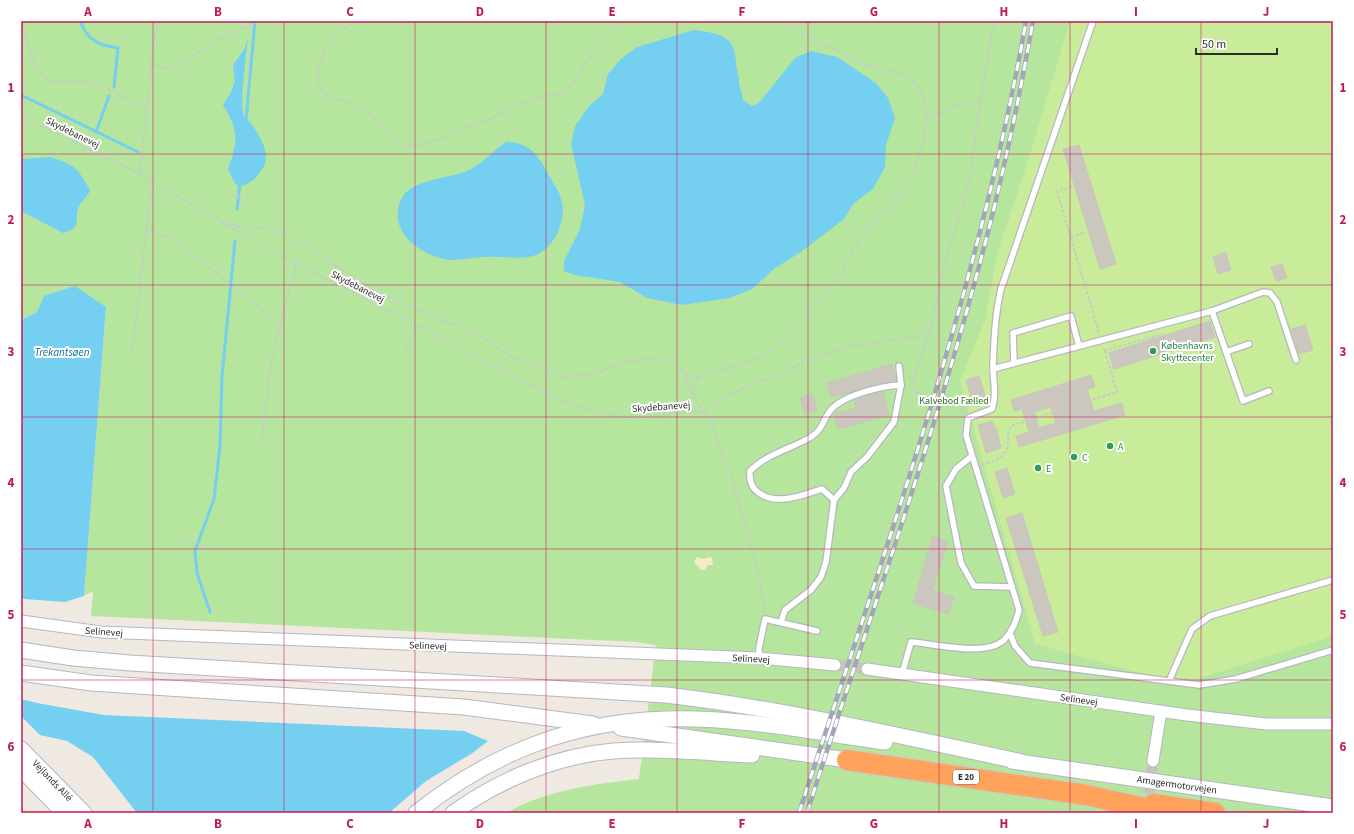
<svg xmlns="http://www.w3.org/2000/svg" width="1354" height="834" font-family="'Source Sans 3',sans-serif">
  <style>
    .green { fill: #b6e59e }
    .sand { fill: #f3ecc5 }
    .pitch { fill: #c9ec9a }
    .water { fill: #75cff0 }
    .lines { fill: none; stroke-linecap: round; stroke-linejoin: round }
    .stream { stroke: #75cff0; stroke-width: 3 }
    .building { fill: #cbc7bf; stroke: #cbc5ba; fill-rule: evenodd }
    .street-tunnel { stroke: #c8c4bd; stroke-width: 11; stroke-dasharray: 11 5.5; stroke-linecap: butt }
    .lane-casing { stroke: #b4b7c1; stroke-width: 8 }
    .street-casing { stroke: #b4b7c1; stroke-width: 13 }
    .secondary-casing { stroke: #b4b7c1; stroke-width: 17 }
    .highway-casing { stroke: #c9c9c9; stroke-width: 22 }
    .path { stroke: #c9c9c9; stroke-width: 2; stroke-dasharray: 3 2; stroke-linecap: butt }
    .lane { stroke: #fff; stroke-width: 5.5 }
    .street { stroke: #fff; stroke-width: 11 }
    .secondary { stroke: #fff; stroke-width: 15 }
    .highway { stroke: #ffa35c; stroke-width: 20 }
    .rail-casing { stroke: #a3a6b8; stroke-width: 4.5 }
    .rail { stroke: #fff; stroke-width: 3; stroke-dasharray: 9; stroke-linecap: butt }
    .grid { fill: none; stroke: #c2185b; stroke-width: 1; stroke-opacity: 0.55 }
    .leisure-dot { fill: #2e9e5b; stroke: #fff; stroke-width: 1.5 }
    .labels { text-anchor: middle; stroke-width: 4; stroke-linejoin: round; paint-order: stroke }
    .shield { fill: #fff; stroke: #6d6d6d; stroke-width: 1 }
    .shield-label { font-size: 9px; font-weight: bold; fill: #2e2e2e }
    .street-label { font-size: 10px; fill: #2e2e2e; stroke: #fff }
    .leisure-label { font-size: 10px; fill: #27864d; stroke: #fff; text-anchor: start }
    .park-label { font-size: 10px; fill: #2c6e1b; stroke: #fff }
    .water-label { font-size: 11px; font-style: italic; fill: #0d6fa3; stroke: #fff }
    .neatline { fill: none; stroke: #c2185b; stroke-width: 1.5 }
    .grid-label { font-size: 13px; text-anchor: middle; font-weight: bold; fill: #c2185b }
  </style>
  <rect width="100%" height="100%" fill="#efe9e1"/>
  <path class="green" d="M21,21H1333V813H506C547,790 594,784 639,779L656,645L636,642L91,616L93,591L84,596L106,307L37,312L21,320Z"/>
  <path class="sand" d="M697,557L703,559L710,557L712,558L713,565H708L705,570H701L694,562Z"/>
  <path class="pitch" d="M1070,21H1333V636L1184,683L1169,681L1035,644L960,381L985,320L998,251L1023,177Z"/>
  <g class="water">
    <path d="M694,30C706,32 728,33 733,47C737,57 735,68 739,78C738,86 743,92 743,100L752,106L759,103L795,58L811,51L837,57L876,83L888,98L895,118L886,145L885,167L873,189L853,204L844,219L802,251L774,269L752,289L730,298L682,305L647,298L620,282L575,275L564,271V261L580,229L585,205L571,144L575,126L589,106L603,94L608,74L621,59L637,47Z"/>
    <path d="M248,36C247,51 239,105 244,115C244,118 248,120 250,122C260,137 273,154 261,171C255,180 249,184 239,187L234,182L228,169C238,142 239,131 223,105L231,92L235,81L233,65L245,48Z"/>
    <path d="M506,142C530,141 540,158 550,177C554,184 559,191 561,199C568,219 554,250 533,256C518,260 500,256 485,257C474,257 462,260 451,260C421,257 385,231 402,198C410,181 445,178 462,173C478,168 492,152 506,142Z"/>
    <path d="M50,157C75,165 77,167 90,190C88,197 82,200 79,206C73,218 84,228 63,233L21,211V159Z"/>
    <path d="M75,286L106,307L84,596L65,602L24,599L21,597V320L37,312L44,296Z"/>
    <path d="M21,699L37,703L104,715L464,731L488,741L471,754L426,781L389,813H137L93,757L67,741L40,735L21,716Z"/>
  </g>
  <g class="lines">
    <g class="stream">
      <path d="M80,21C88,41 98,45 118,48L114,87"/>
      <path d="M21,95L138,152"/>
      <path d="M246,120L255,21"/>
      <path d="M96,132L109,96"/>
      <path d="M237,209L240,183"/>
      <path d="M210,612L197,573L195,551L214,499L220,446L222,376L235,241"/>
    </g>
  </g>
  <g class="building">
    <path d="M1079,145L1116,264L1100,269L1063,149Z"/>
    <path d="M1226,252L1231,270L1218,274L1213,257Z"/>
    <path d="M1282,264L1287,278L1276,281L1271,267Z"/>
    <path d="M1210,321L1215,337L1114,369L1109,353Z"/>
    <path d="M1305,325L1313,350L1299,354L1291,329Z"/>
    <path d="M892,364L896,380L831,397L827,383Z"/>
    <path d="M1091,375L1095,387L1087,389L1094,411L1122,403L1125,415L1019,447L1016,436L1029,432L1022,409L1014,411L1011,400ZM1051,407L1056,423L1039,428L1034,412Z"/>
    <path d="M979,376L987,402L974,406L966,380Z"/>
    <path d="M883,392L889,415L838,429L834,414L856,408L854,400Z"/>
    <path d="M812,394L817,410L805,414L800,398Z"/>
    <path d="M992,421L994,428L996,427L1001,448L986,453L978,425Z"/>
    <path d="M1007,468L1015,494L1003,498L995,472Z"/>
    <path d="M1022,513L1058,632L1043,636L1006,518Z"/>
    <path d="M933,536L948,542L932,590L954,597L948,614L913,603Z"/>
  </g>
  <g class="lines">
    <g class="street-tunnel">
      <path d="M835,665L867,669"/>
      <path d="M1146,810L1153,761"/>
    </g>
    <defs>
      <g id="lane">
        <path d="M1212,311L1243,401L1269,391"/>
        <path d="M1226,352L1249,344"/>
        <path d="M1014,363L1013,333L1071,316L1079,346"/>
        <path d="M993,369L1212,311L1263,292L1270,293L1277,302L1296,360"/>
        <path d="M972,456L956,469L946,486L961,563L974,586L1012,587"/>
        <path d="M834,500L822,489C802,495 778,506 759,493C751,488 749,481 750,471C766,454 791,449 811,437C824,428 822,421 830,411C842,395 882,386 901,385"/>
        <path d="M781,622L785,610L811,590L821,577L826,562L834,500L844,488L851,472L867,457L894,422L901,385L899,366"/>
        <path d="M1010,633L1015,646L1030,663L1199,685L1236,679L1333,650"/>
        <path d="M759,658V648L765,619L817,631"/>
        <path d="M902,674L911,642C935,644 986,657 1004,640C1013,631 1016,621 1019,610L966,435L968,418L992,409C997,394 993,381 993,366C994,340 995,315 1001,289L1093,21"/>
        <path d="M1169,681L1192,629L1210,616L1333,580"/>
      </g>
      <g id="street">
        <path d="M21,621L101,632L759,658L835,665"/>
        <path d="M867,669L1187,715L1266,724H1333"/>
        <path d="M1153,761L1161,711"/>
      </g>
      <g id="secondary">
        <path d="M21,650L73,658L130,663L666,695C786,709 904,737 1022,762"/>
        <path d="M21,673L91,683L464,707L593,724"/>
        <path d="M621,728L847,760"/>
        <path d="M21,749L84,813"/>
        <path d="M1012,761L1333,807"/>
        <path d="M21,769L64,813"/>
        <path d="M416,813C490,754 571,721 666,719C739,717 813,732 885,742"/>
        <path d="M453,813C499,780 555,756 613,751C659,748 706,753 752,755"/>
      </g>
      <g id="highway">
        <path d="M847,760L1086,795L1167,813"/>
        <path d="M1153,804L1215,813"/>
      </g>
    </defs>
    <use href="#lane" class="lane-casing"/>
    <use href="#street" class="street-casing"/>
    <use href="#secondary" class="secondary-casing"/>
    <use href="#highway" class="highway-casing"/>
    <g class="path">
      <path d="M366,21C351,22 338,31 329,44C318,60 308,87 333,98C345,103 359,102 369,112C382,124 388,145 409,146C421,146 433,141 444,137C475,126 505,111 536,98C545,95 557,95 565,91C577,84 579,72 586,62C598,46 610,32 626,21"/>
      <path d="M21,24L36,68L47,80L66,82L83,80L104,87L146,109"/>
      <path d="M151,64L166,68L176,67L218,40L258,21"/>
      <path d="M21,116L140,174L259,244L553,396C581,408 611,419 642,417C663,416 682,411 703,412"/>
      <path d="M926,117L945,113L950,106L967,104L981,97"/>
      <path d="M140,174L154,41L158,21"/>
      <path d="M1072,187L1057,191L1099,333"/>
      <path d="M231,195L250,200"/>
      <path d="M222,223L269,230L282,234L313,250L373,290L440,320L478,334L513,358L566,377L585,375L603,371L620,363L658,357L671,362L690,377L697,378C721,367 749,367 771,351C799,329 825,301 843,271C849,260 853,249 860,239C866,230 874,224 881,217C905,193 921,162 925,129C927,115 926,98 917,86C906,70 887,72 871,66C861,63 851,57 841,52C821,43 802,38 786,21"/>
      <path d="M145,230L171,238L281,324"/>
      <path d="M1071,237L1086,232"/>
      <path d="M1104,351L1163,334"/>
      <path d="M404,353L418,326"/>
      <path d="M132,354L150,197L149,179"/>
      <path d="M684,375L692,390"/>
      <path d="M697,378L692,389L693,395L712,425L733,481L760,578L764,611"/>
      <path d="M923,395L914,390L913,377L931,327L945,260L969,184L981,97L994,21"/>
      <path d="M951,404L958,406L964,412"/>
      <path d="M703,412L723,397L822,355L847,347L920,336L930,328"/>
      <path d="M261,443L271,363L289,289L296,272V263"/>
      <path d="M982,465C996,460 1007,458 1008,442C1008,436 1008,432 1011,426L1117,392L1104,348"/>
      <path d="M181,537L211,549"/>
    </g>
    <use href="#lane" class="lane"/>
    <use href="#street" class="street"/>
    <use href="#secondary" class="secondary"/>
    <use href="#highway" class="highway"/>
    <defs>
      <g id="rail">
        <path d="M799,813C884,552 978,293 1026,21"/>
        <path d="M807,813C862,639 924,468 972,292C997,203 1017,112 1033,21"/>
      </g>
    </defs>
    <use href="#rail" class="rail-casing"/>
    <use href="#rail" class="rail"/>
  </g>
  <path class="grid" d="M153,21V813M284,21V813M415,21V813M546,21V813M677,21V813M808,21V813M939,21V813M1070,21V813M1201,21V813M21,154H1333M21,285H1333M21,417H1333M21,549H1333M21,680H1333"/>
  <g class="leisure-dot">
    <circle cx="1153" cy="351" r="4"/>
    <circle cx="1110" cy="446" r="4"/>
    <circle cx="1074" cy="457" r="4"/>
    <circle cx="1038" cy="468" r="4"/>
  </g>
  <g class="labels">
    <rect class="shield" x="953" y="770" width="26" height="14" rx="3"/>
    <g class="shield-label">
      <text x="966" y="780">E 20</text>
    </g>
    <g class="street-label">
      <text transform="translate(73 132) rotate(26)" y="4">Skydebanevej</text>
      <text transform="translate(358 286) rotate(27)" y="4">Skydebanevej</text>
      <text transform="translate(661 406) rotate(-4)" y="4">Skydebanevej</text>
      <text transform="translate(104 631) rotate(4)" y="4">Selinevej</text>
      <text transform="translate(428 645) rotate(2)" y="4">Selinevej</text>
      <text transform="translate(751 658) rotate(3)" y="4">Selinevej</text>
      <text transform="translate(1079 699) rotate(8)" y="4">Selinevej</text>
      <text transform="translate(53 780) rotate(46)" y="4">Vejlands Allé</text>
      <text transform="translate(1177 784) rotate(8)" y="4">Amagermotorvejen</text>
    </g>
    <g class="leisure-label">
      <text x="1161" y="349">Københavns<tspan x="1161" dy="12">Skyttecenter</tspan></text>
      <text x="1118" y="450">A</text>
      <text x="1082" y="461">C</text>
      <text x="1046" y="472">E</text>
    </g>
    <g class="park-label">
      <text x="954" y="404">Kalvebod Fælled</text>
    </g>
    <g class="water-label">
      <text x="62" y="356">Trekantsøen</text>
    </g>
  </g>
  <rect width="1354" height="834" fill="none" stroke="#ffffff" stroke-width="44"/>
  <path d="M1196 48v6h81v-6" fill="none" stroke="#2e2e2e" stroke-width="2"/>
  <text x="1202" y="48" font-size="12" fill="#2e2e2e" stroke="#ffffff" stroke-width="3" paint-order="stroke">50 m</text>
  <rect x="22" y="22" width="1310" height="790" class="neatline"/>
  <g class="grid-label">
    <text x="88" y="16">A</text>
    <text x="218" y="16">B</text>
    <text x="350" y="16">C</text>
    <text x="480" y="16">D</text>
    <text x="612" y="16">E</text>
    <text x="742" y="16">F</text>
    <text x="874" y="16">G</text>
    <text x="1004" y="16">H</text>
    <text x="1136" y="16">I</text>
    <text x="1266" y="16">J</text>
    <text x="11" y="92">1</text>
    <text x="1343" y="92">1</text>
    <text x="11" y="224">2</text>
    <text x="1343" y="224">2</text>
    <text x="11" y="356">3</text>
    <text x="1343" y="356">3</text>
    <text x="11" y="487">4</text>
    <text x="1343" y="487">4</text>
    <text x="11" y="619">5</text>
    <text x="1343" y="619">5</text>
    <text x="11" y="751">6</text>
    <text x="1343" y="751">6</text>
    <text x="88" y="828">A</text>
    <text x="218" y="828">B</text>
    <text x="350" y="828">C</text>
    <text x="480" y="828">D</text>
    <text x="612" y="828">E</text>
    <text x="742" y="828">F</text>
    <text x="874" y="828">G</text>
    <text x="1004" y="828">H</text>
    <text x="1136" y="828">I</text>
    <text x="1266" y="828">J</text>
  </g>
</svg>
